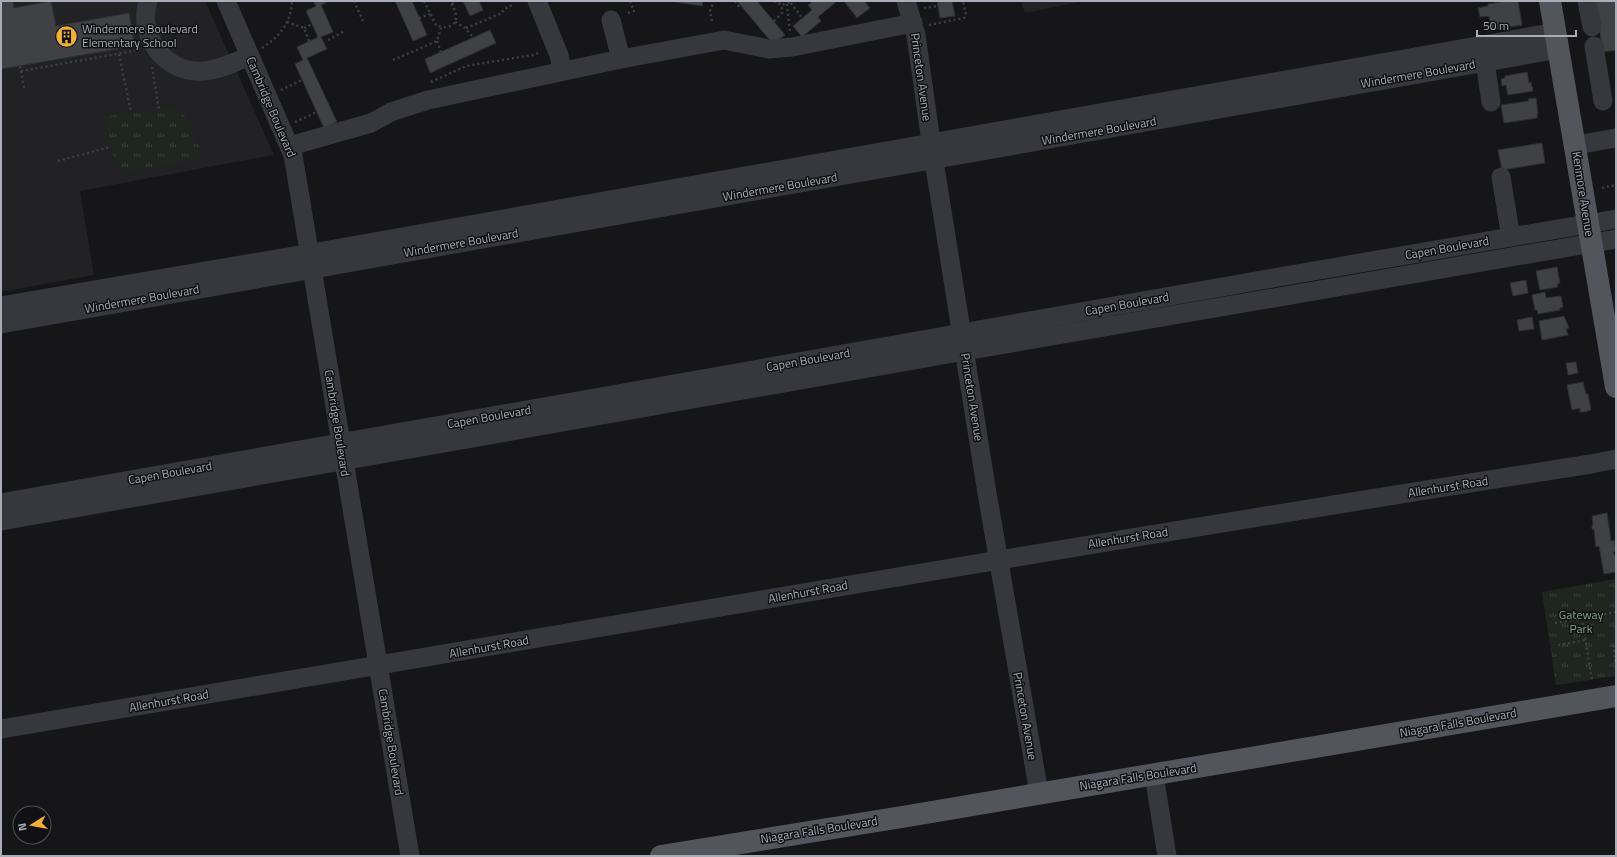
<svg xmlns="http://www.w3.org/2000/svg" width="1617" height="857" font-family="'Titillium Web',sans-serif">
  <style>
    .built { fill: #222225 }
    .park { fill: url(#park-tufts) }
    .building { fill: #404145; stroke: #303034 }
    .lines { fill: none; stroke-linecap: round; stroke-linejoin: round }
    .path { stroke: #3d3f44; stroke-width: 2.5; stroke-dasharray: 2 3; stroke-linecap: butt }
    .minor { stroke: #37383d; stroke-width: 19 }
    .major { stroke: #53555c; stroke-width: 22 }
    .labels { text-anchor: middle; stroke-width: 3; stroke-linejoin: round; paint-order: stroke }
    .poi-label { font-size: 12px; fill: #a8adb8; stroke: #111113; text-anchor: start }
    .street-label { font-size: 12px; fill: #a8adb8; stroke: #111113 }
    .park-label { font-size: 12px; fill: #7fa381; stroke: #111113 }
  </style>
  <defs>
    <pattern id="park-tufts" width="24" height="20" patternUnits="userSpaceOnUse"><rect width="24" height="20" fill="#1e261f"/><path d="M3 7l-1-3M5 7V3M7 7l1-3M15 17l-1-3M17 17v-4M19 17l1-3" fill="none" stroke="#3c433d"/></pattern>
  </defs>
  <rect width="100%" height="100%" fill="#161618"/>
  <g class="built">
    <path d="M1,1H205L274,155L80,191L94,275L1,292Z"/>
    <path d="M1021,1H1084L1025,13Z"/>
  </g>
  <g class="park">
    <path d="M171,108C191,117 191,124 195,144H199L201,158L130,172C108,164 109,136 105,117L143,110L144,113Z"/>
    <path d="M1616,579V676L1556,685L1542,592Z"/>
  </g>
  <g class="building">
    <path d="M1,1H13L14,8L51,1L56,26L129,13L135,46L1,69Z"/>
    <path d="M313,1H329L321,5L333,32L321,37L327,49L307,58L337,122L324,128L295,64L303,60L297,47L318,37L306,11L316,6Z"/>
    <path d="M395,1H412L427,35L413,41Z"/>
    <path d="M463,1H479L483,10L470,16Z"/>
    <path d="M669,1H703L702,6Z"/>
    <path d="M737,1H757L785,35L773,44Z"/>
    <path d="M813,1H837L818,17L821,21L802,37L793,26L812,10L808,5Z"/>
    <path d="M844,1H864L870,8L857,18Z"/>
    <path d="M937,1H952L955,16L940,18Z"/>
    <path d="M1507,1H1518L1522,25L1491,30L1489,16L1480,17L1478,8L1488,6V4Z"/>
    <path d="M1595,1H1616V50L1603,52Z"/>
    <path d="M490,30L496,43L430,73L425,59Z"/>
    <path d="M1527,72L1529,83L1531,82L1533,91L1508,95L1506,85L1502,86L1501,79L1505,78V76Z"/>
    <path d="M1536,98L1538,114H1537V118L1504,123L1501,105L1529,101L1528,99Z"/>
    <path d="M1542,143L1545,163L1502,170L1498,150Z"/>
    <path d="M1557,267L1560,283L1557,284L1558,287L1540,290L1536,271Z"/>
    <path d="M1526,280L1528,293L1513,296L1510,283Z"/>
    <path d="M1545,292L1546,298L1561,296L1563,307L1560,308V310L1538,314L1537,310H1535L1532,295Z"/>
    <path d="M1564,316L1569,328L1566,329L1568,335L1542,340L1539,321Z"/>
    <path d="M1532,317L1534,329L1519,331L1517,320Z"/>
    <path d="M1576,362L1578,373L1568,375L1566,363Z"/>
    <path d="M1583,382L1586,394H1588L1591,410L1584,412H1580V408L1572,410L1567,385Z"/>
    <path d="M1607,513L1611,541L1614,540L1616,550V551L1613,552L1616,559V572L1604,574L1599,546L1596,547L1594,530L1592,529V526L1593,525L1592,516Z"/>
  </g>
  <g class="lines">
    <g class="path">
      <path d="M354,1L364,23"/>
      <path d="M424,1L436,25C443,29 456,28 456,17C456,12 453,6 450,1"/>
      <path d="M735,1L740,8"/>
      <path d="M774,1L782,5L792,1"/>
      <path d="M791,3L802,18"/>
      <path d="M452,4L457,1"/>
      <path d="M787,4L790,32"/>
      <path d="M924,8L938,6"/>
      <path d="M628,13L634,11L630,1"/>
      <path d="M419,18L430,14"/>
      <path d="M712,21L710,11L714,1"/>
      <path d="M774,21L782,13V5"/>
      <path d="M287,22L304,28L309,41"/>
      <path d="M455,22L465,28L473,37"/>
      <path d="M929,25L964,18L966,15L963,1"/>
      <path d="M304,28L312,24"/>
      <path d="M466,28L502,13L504,9L514,4"/>
      <path d="M328,40L343,32L344,33"/>
      <path d="M437,41L441,52"/>
      <path d="M262,48C280,36 291,23 292,1"/>
      <path d="M119,54L131,112"/>
      <path d="M393,60L437,41L441,28"/>
      <path d="M20,66L21,71L139,50"/>
      <path d="M152,67L159,110"/>
      <path d="M21,71L24,88"/>
      <path d="M431,82L466,66L533,55L538,53"/>
      <path d="M281,90L302,80"/>
      <path d="M295,122L317,112"/>
      <path d="M58,161L110,147"/>
      <path d="M1602,188L1616,185"/>
      <path d="M1582,618L1592,681"/>
      <path d="M1555,623L1616,612"/>
      <path d="M1558,645L1586,640"/>
      <path d="M1613,645L1616,665"/>
    </g>
    <g class="minor">
      <path d="M148,1C137,37 166,74 203,71C220,70 235,62 250,56"/>
      <path d="M226,1L293,155L410,856"/>
      <path d="M537,1L559,55L562,71"/>
      <path d="M906,1L916,35L931,142L987,493L1039,793"/>
      <path d="M1587,1L1592,27"/>
      <path d="M611,20L621,59L724,40L769,49L792,47L913,23"/>
      <path d="M1594,46L1603,101"/>
      <path d="M1485,62L1491,102"/>
      <path d="M1576,145L1616,138"/>
      <path d="M290,146L371,123L391,112L428,100L621,59"/>
      <path d="M1501,177L1511,237"/>
      <path d="M1,306L323,251L1556,32"/>
      <path d="M1,324L1559,49"/>
      <path d="M1,503L1273,278L1616,219"/>
      <path d="M1,521L965,351L1616,239"/>
      <path d="M1,729C531,640 1060,547 1591,464L1616,459"/>
      <path d="M1154,775L1167,856"/>
    </g>
    <g class="major">
      <path d="M1550,1L1616,387"/>
      <path d="M661,856L908,816L1616,696"/>
    </g>
  </g>
  <defs>
    <symbol id="building-disc" viewBox="-11 -11 22 22"><circle r="9.5" fill="#f2b134" stroke="#111113"/><path d="M-4-6H4V6H1V3H-1V6H-4ZM-2.5-4.3h1.7v1.8h-1.7ZM.8-4.3h1.7v1.8H.8ZM-2.5-1h1.7V.8h-1.7ZM.8-1h1.7V.8H.8Z" fill="#111"/></symbol>
  </defs>
  <g fill-rule="evenodd">
    <use href="#building-disc" x="54" y="24" width="25" height="25"/>
  </g>
  <g class="labels">
    <g class="poi-label">
      <text x="82" y="33">Windermere Boulevard<tspan x="82" dy="14">Elementary School</tspan></text>
    </g>
    <g class="street-label">
      <text transform="translate(1418 74) rotate(-10)" y="4">Windermere Boulevard</text>
      <text transform="translate(921 77) rotate(82)" y="4">Princeton Avenue</text>
      <text transform="translate(271 107) rotate(67)" y="4">Cambridge Boulevard</text>
      <text transform="translate(1099 131) rotate(-10)" y="4">Windermere Boulevard</text>
      <text transform="translate(780 187) rotate(-10)" y="4">Windermere Boulevard</text>
      <text transform="translate(1583 194) rotate(81)" y="4">Kenmore Avenue</text>
      <text transform="translate(461 243) rotate(-10)" y="4">Windermere Boulevard</text>
      <text transform="translate(1447 248) rotate(-10)" y="4">Capen Boulevard</text>
      <text transform="translate(142 299) rotate(-10)" y="4">Windermere Boulevard</text>
      <text transform="translate(1127 304) rotate(-10)" y="4">Capen Boulevard</text>
      <text transform="translate(808 360) rotate(-10)" y="4">Capen Boulevard</text>
      <text transform="translate(972 397) rotate(81)" y="4">Princeton Avenue</text>
      <text transform="translate(489 417) rotate(-10)" y="4">Capen Boulevard</text>
      <text transform="translate(337 423) rotate(81)" y="4">Cambridge Boulevard</text>
      <text transform="translate(170 473) rotate(-10)" y="4">Capen Boulevard</text>
      <text transform="translate(1448 487) rotate(-9)" y="4">Allenhurst Road</text>
      <text transform="translate(1128 538) rotate(-9)" y="4">Allenhurst Road</text>
      <text transform="translate(808 592) rotate(-10)" y="4">Allenhurst Road</text>
      <text transform="translate(489 647) rotate(-10)" y="4">Allenhurst Road</text>
      <text transform="translate(169 701) rotate(-10)" y="4">Allenhurst Road</text>
      <text transform="translate(1025 716) rotate(80)" y="4">Princeton Avenue</text>
      <text transform="translate(1458 723) rotate(-10)" y="4">Niagara Falls Boulevard</text>
      <text transform="translate(391 742) rotate(81)" y="4">Cambridge Boulevard</text>
      <text transform="translate(1138 777) rotate(-9)" y="4">Niagara Falls Boulevard</text>
      <text transform="translate(819 830) rotate(-9)" y="4">Niagara Falls Boulevard</text>
    </g>
    <g class="park-label">
      <text x="1581" y="619">Gateway<tspan x="1581" dy="14">Park</tspan></text>
    </g>
  </g>
  <rect width="1617" height="857" fill="none" stroke="#a8adb8" stroke-width="4"/>
  <g transform="translate(32 825) rotate(259)"><circle r="19" fill="#111113" stroke="#4d4f55"/>
  <path d="M0-3L7 15L0 10L-7 15Z" fill="#f2b134"/>
  <text y="-6" font-size="11" font-weight="bold" text-anchor="middle" fill="#a8adb8">N</text>
  </g>
  <path d="M1477 30v6h99v-6" fill="none" stroke="#a8adb8" stroke-width="2"/>
  <text x="1483" y="30" font-size="12" fill="#a8adb8" stroke="#111113" stroke-width="3" paint-order="stroke">50 m</text>
</svg>
